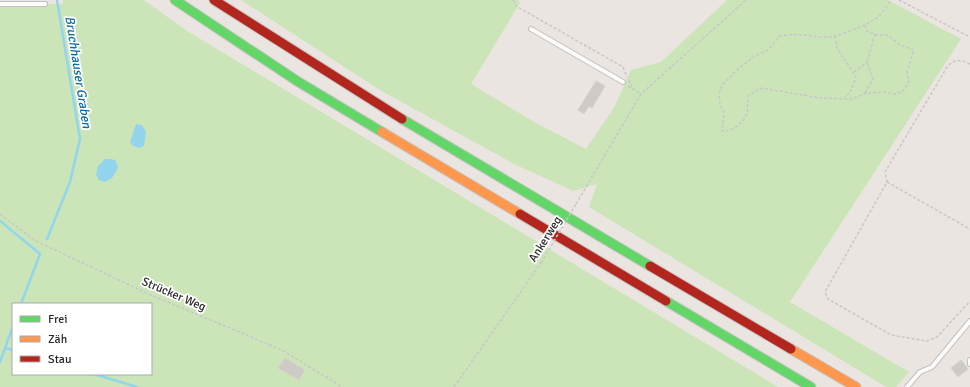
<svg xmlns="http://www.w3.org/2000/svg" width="970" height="387" font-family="Signika,sans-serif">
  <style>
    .green { fill: #cbe5b8; fill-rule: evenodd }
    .water { fill: #92d5ed }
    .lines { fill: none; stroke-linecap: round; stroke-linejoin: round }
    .stream { stroke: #92d5ed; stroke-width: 2.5 }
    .building { fill: #cecbc7; stroke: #d5d1cc }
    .lane-casing { stroke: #c3c1c1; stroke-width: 6 }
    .fast-casing { stroke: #c5c3c1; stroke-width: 11 }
    .slow-casing { stroke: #c5c3c1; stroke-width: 11 }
    .jam-casing { stroke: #c5c3c1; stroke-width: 11 }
    .path { stroke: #c8c7c7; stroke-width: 1.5; stroke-dasharray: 3 2; stroke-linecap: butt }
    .lane { stroke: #fcfbfa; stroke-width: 4 }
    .fast { stroke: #63d668; stroke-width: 9 }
    .slow { stroke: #ff974d; stroke-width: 9 }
    .jam { stroke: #b3261e; stroke-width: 9 }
    .path-bridge { stroke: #c8c7c7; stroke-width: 1.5; stroke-dasharray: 3 2; stroke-linecap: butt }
    .labels { text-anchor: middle; stroke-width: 3.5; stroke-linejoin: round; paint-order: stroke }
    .street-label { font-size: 12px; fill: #2b2b2b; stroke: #fff }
    .water-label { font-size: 13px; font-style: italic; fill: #0a6ca0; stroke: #fff }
  </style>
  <rect width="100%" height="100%" fill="#eae5e0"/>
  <g class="green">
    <path d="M63,0H144L187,31L778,387H0V4H63ZM13,304H151V374H13Z"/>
    <path d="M241,0H518L520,3L471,84L536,123L586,149L615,106L631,70L661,62L727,0H888L961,39L790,302L909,372L896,387H886L589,207L597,184L573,191L514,164L380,90Z"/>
  </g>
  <g class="water">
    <path d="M136,124L142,125L146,132L144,146L139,148L133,146L130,142Z"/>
    <path d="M105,159H112L116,161L118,168L112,178L105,182L99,180L96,175L98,166Z"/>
  </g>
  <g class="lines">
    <g class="stream">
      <path d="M0,221L40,254L21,304"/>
      <path d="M47,239L70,182L80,139L57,0"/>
      <path d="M5,348L13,350"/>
      <path d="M0,362L13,326"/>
      <path d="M94,374L137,387"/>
    </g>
  </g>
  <g class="building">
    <path d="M596,81L605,86L592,108L589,106L584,114L578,110Z"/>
    <path d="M285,358L305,370L299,380L278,368Z"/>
    <path d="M961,360L968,369L958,377L951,368Z"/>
  </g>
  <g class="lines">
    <defs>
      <g id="lane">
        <path d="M0,4H45"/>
        <path d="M531,29L623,82"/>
        <path d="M970,360V364"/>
        <path d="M907,387L920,372L932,367L970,321"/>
      </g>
      <g id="fast">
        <path d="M175,0L297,81L382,132"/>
        <path d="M402,119L650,266"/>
        <path d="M666,301L811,387"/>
      </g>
      <g id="slow">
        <path d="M382,132L520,214"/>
        <path d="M791,349L856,387"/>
      </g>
      <g id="jam">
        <path d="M214,0L402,119"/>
        <path d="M520,214L666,301"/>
        <path d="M650,266L791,349"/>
      </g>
    </defs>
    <use href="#lane" class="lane-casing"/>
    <use href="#fast" class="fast-casing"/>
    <use href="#slow" class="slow-casing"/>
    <use href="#jam" class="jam-casing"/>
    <g class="path">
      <path d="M513,0L516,6L623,67L627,77"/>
      <path d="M899,0L970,37"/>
      <path d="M865,25L867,31L877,35H887L900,45L914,50L907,73L909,81L904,90L896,94L884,92L864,94L852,99L820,98L762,88L749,95C747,101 748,106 747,112C745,122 733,132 722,131L724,112L720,104L719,95L722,85L739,68L755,56L768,50L780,36C797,33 804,35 820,37C835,39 865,26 878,17C883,13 887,5 891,0"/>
      <path d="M835,36L837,48L856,77L850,93L844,97"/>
      <path d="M970,64C961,59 954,59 947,67L885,172L887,182L825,292L828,299L891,335L927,341L937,337L970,301"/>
      <path d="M854,72L867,62"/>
      <path d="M629,80L633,89"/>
      <path d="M628,86L641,94"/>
      <path d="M865,93L873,79L867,62L875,34"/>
      <path d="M887,182L970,229"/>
      <path d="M576,204L641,94L746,0"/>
      <path d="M0,214L34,240L153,296L282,350L342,387"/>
      <path d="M454,387L541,263"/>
    </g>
    <use href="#lane" class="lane"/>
    <use href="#fast" class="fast"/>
    <use href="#slow" class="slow"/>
    <use href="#jam" class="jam"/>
    <path class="path-bridge" d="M541,263L576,204"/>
  </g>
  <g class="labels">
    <g class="street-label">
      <text transform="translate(545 239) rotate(-58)" y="4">Ankerweg</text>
      <text transform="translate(174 294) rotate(23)" y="4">Strücker Weg</text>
    </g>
    <g class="water-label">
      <text transform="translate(79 72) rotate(81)" y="5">Bruchhauser Graben</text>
    </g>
  </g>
  <rect x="12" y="303" width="140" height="72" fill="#ffffff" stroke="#aaaaaa"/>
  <rect x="20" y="316" width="20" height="6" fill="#63d668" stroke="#aaaaaa"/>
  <text x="48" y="323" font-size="12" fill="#2b2b2b">Frei</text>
  <rect x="20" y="336" width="20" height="6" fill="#ff974d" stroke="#aaaaaa"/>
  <text x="48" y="343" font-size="12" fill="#2b2b2b">Zäh</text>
  <rect x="20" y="356" width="20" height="6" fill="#b3261e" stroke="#aaaaaa"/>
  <text x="48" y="363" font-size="12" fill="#2b2b2b">Stau</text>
</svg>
